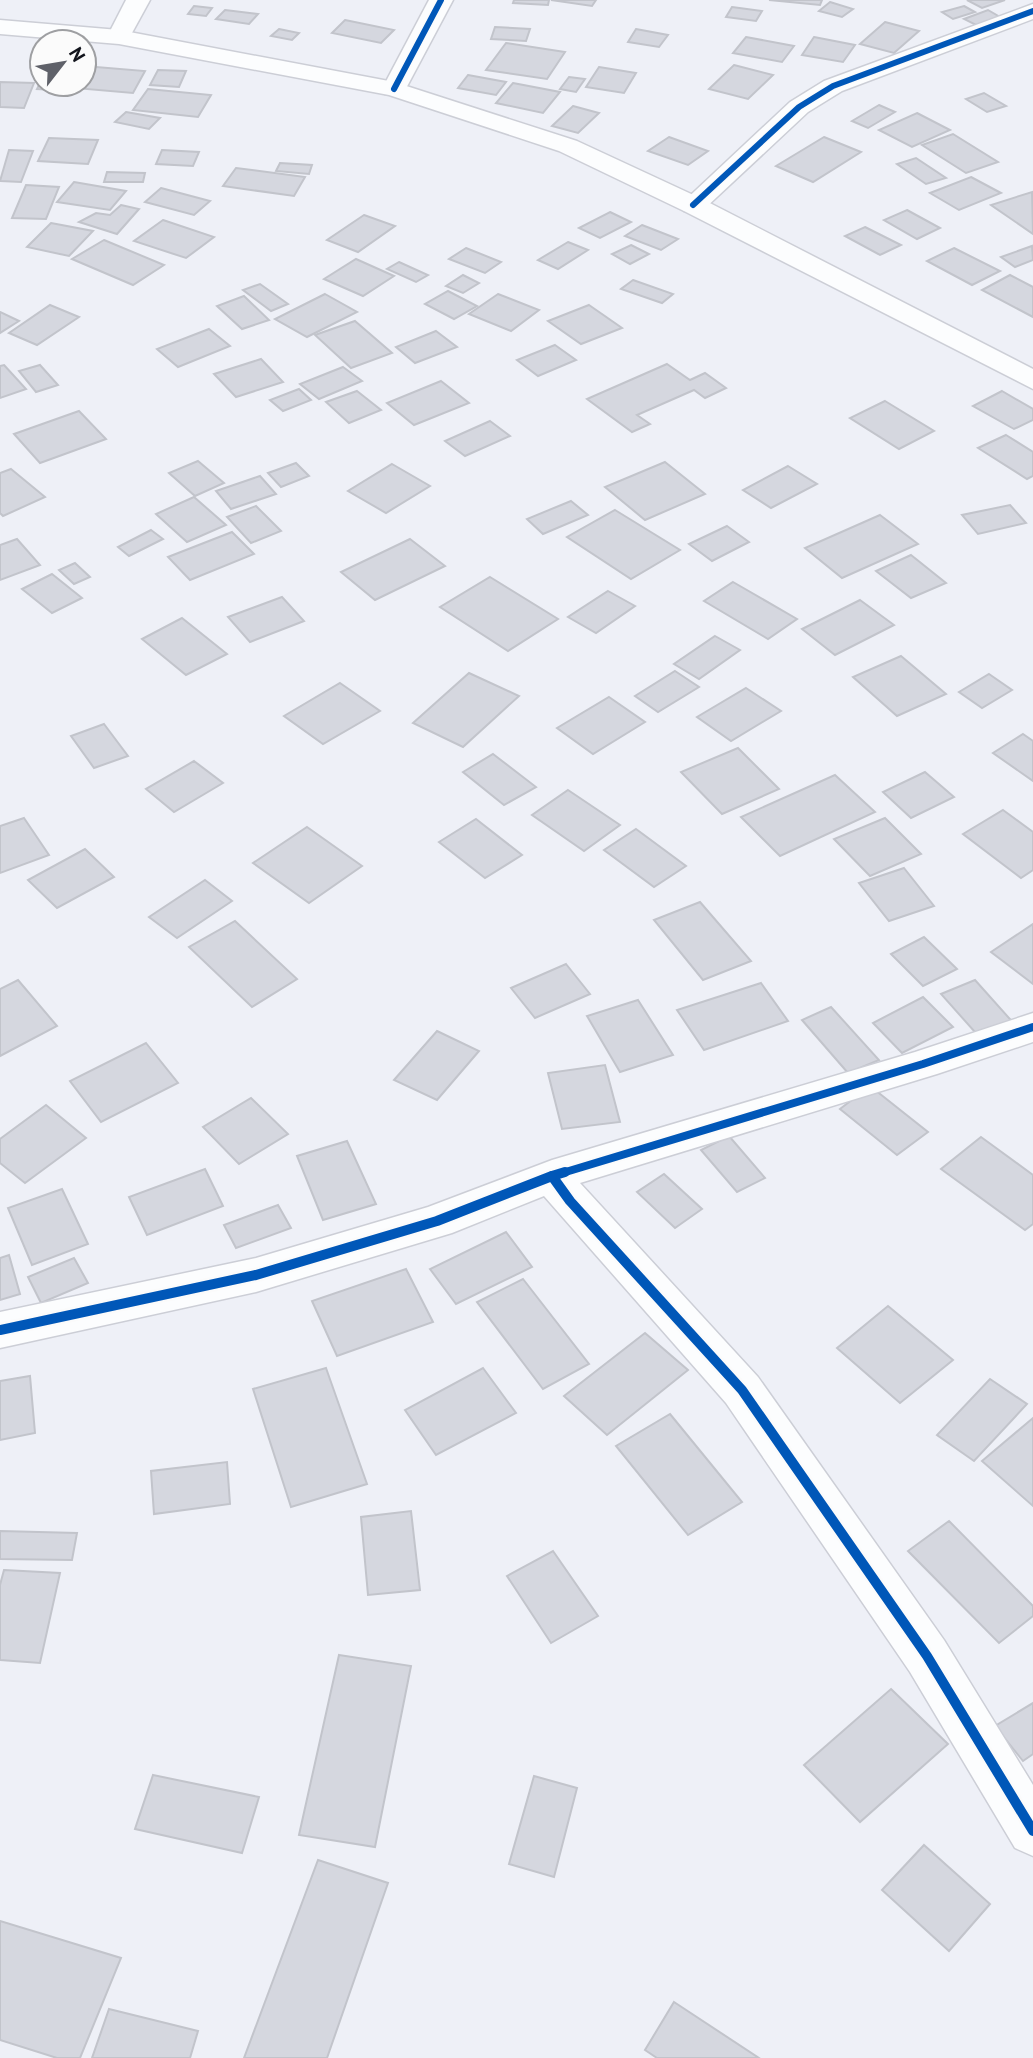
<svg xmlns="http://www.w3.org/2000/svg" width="1033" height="2058" font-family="'PT Sans',sans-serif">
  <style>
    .building { fill: #d5d7df; stroke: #c2c4cb; stroke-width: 2 }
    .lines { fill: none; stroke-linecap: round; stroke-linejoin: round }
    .minor-casing { stroke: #ccced6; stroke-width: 3 }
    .secondary-casing { stroke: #ccced6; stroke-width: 3 }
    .minor { fill: #fcfdfe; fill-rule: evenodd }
    .secondary { fill: #fcfdfe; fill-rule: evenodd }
    .cycleway-far2-casing { stroke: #fbfbfb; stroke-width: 9 }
    .cycleway-far1-casing { stroke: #fbfbfb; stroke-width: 12 }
    .cycleway-casing { stroke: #fbfbfb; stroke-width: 15 }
    .cycleway-far2 { stroke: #0057b8; stroke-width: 6 }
    .cycleway-far1 { stroke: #0057b8; stroke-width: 8 }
    .cycleway { stroke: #0057b8; stroke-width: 10 }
  </style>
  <rect width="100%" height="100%" fill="#eef0f7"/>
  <g class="building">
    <path d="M514,0H549L548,5L513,3Z"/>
    <path d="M551,0H596L592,6Z"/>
    <path d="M769,0H822L820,5Z"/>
    <path d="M967,0H1005L982,8Z"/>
    <path d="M830,2L853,9L842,17L819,11Z"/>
    <path d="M194,6L212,8L206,16L188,14Z"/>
    <path d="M964,6L975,12L953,19L942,12Z"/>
    <path d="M732,7L762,11L756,21L726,17Z"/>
    <path d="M225,10L258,14L249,24L216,19Z"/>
    <path d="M988,10L1000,17L976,25L964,19Z"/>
    <path d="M345,20L394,30L381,43L332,33Z"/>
    <path d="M885,22L919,31L894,53L860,44Z"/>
    <path d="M495,27L530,29L526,41L491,39Z"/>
    <path d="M279,29L299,33L292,40L271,36Z"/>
    <path d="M636,29L668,35L659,47L628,42Z"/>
    <path d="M746,37L794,46L782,62L733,53Z"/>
    <path d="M814,37L855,45L843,62L802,55Z"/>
    <path d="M506,43L565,52L547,79L486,70Z"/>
    <path d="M734,65L773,75L748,99L709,89Z"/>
    <path d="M84,66L145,71L133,93L63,87L65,84H84Z"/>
    <path d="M599,67L636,73L624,93L586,87Z"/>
    <path d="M158,70L186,71L179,87L150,85Z"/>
    <path d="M468,75L506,82L496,95L458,88Z"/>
    <path d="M569,77L585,79L576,92L560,89Z"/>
    <path d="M42,79V84H60L57,90L37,89Z"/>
    <path d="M0,82L34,83L24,108L0,107Z"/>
    <path d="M513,83L560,92L543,113L496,103Z"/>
    <path d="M148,89L211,95L198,117L133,110Z"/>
    <path d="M984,93L1006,106L987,112L966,99Z"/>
    <path d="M879,105L895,112L868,128L852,121Z"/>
    <path d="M573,106L599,113L578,133L552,126Z"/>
    <path d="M126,112L160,118L149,129L115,122Z"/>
    <path d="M917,113L950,130L912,147L879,130Z"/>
    <path d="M953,134L998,162L966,173L922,145Z"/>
    <path d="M669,137L708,151L688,165L648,151Z"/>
    <path d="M824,137L861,152L813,182L776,166Z"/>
    <path d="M49,138L98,140L88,164L38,161Z"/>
    <path d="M9,150L33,151L21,182L0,181Z"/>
    <path d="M162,150L199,152L193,166L156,164Z"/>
    <path d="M916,158L946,178L926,184L897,164Z"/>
    <path d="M280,163L312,165L309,174L276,171Z"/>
    <path d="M236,168L305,177L294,196L223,186Z"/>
    <path d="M107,172L145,173L143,182H104Z"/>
    <path d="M971,177L1001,193L959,210L930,193Z"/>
    <path d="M74,182L126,191L110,210L57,202Z"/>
    <path d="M26,185L59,187L46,219L12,218Z"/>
    <path d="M161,188L210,201L194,215L145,202Z"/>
    <path d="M1032,192L1033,234L991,205Z"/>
    <path d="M121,205L139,209L117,234L79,222L96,213L110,215Z"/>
    <path d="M907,210L940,228L917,239L884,220Z"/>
    <path d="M610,212L631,222L600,238L579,228Z"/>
    <path d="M364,215L395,226L358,252L327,240Z"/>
    <path d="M163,220L214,237L186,258L134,241Z"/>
    <path d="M51,223L93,231L69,256L27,247Z"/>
    <path d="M642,225L678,239L661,250L625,236Z"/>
    <path d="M865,227L901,245L880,255L845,236Z"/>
    <path d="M104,240L164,265L133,285L72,259Z"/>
    <path d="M568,242L588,250L558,269L538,260Z"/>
    <path d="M631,245L649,254L630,264L612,254Z"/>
    <path d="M1032,246L1033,260L1015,267L1001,257Z"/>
    <path d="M466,248L501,262L485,273L449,259Z"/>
    <path d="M954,248L1000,271L972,285L927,261Z"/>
    <path d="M356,259L394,276L363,296L324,279Z"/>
    <path d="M399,262L428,275L416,282L387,269Z"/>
    <path d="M463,275L479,283L463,293L446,286Z"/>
    <path d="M1010,275L1033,287V317L982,290Z"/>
    <path d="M633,280L673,294L662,303L621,289Z"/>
    <path d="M260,284L288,304L271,311L243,290Z"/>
    <path d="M448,291L477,306L454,319L425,304Z"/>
    <path d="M325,294L357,312L307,337L275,319Z"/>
    <path d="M498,294L539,310L511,331L469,314Z"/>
    <path d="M244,296L269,320L242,329L217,306Z"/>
    <path d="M50,305L79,317L37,345L9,333Z"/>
    <path d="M589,305L622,328L581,344L548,321Z"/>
    <path d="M0,312L19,321L0,333Z"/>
    <path d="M355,321L392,353L351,368L315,335Z"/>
    <path d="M209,329L230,346L178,367L157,349Z"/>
    <path d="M436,331L457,347L415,363L396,347Z"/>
    <path d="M555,345L576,360L538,376L517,360Z"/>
    <path d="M261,359L283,382L236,397L214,374Z"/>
    <path d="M667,364L690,380L705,373L726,388L705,398L694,390L637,415L650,424L632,432L587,399Z"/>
    <path d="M4,365L26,389L0,398V366Z"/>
    <path d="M40,365L58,385L36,392L19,371Z"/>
    <path d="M343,367L362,381L319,399L300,384Z"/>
    <path d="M441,381L469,403L414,425L387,403Z"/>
    <path d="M299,389L311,400L283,411L270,400Z"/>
    <path d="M357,391L381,410L349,423L326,402Z"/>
    <path d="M1002,391L1033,409V420L1014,429L973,406Z"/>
    <path d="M885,401L934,431L899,449L850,418Z"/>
    <path d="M79,411L106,439L40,463L14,434Z"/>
    <path d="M490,421L510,436L465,456L445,441Z"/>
    <path d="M1006,435L1033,452V476L1027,479L978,448Z"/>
    <path d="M198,461L224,483L195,496L169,473Z"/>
    <path d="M665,462L705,494L645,520L605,487Z"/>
    <path d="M296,463L309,476L281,487L268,473Z"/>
    <path d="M392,464L430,486L386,513L348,491Z"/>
    <path d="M788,466L817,484L771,508L743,490Z"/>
    <path d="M11,469L45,497L3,516L0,513V473Z"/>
    <path d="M260,476L276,494L231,509L216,491Z"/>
    <path d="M194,497L226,525L187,542L156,514Z"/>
    <path d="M571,501L588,515L543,534L527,519Z"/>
    <path d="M1010,505L1026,523L978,534L962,515Z"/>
    <path d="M256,506L281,531L251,543L227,517Z"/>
    <path d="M615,510L680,550L631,579L567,537Z"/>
    <path d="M880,515L918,544L842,578L805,548Z"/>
    <path d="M727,526L749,542L712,561L689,544Z"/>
    <path d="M151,530L163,539L129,556L118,547Z"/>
    <path d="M232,532L254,554L190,580L168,557Z"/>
    <path d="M17,539L40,565L0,580V545Z"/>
    <path d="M410,539L445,566L375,600L341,572Z"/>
    <path d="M911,555L946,583L911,598L876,571Z"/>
    <path d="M75,563L90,577L74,584L59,570Z"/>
    <path d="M52,574L82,598L52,613L22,589Z"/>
    <path d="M490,577L558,619L508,651L440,607Z"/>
    <path d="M733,582L797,619L768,639L704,601Z"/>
    <path d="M608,591L635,606L596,633L568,617Z"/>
    <path d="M282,597L304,621L250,642L228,617Z"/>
    <path d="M860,600L894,625L835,655L802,629Z"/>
    <path d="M182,618L227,654L186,675L142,639Z"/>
    <path d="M715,636L740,650L699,679L674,664Z"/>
    <path d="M901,656L946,694L897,716L853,677Z"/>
    <path d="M675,671L699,687L658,712L635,696Z"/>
    <path d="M469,673L519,696L463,747L413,723Z"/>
    <path d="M989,674L1012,690L982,708L959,692Z"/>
    <path d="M340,683L380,711L323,744L284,716Z"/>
    <path d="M746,688L781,711L731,741L697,717Z"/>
    <path d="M609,697L645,722L593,754L557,728Z"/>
    <path d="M104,724L128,756L94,768L71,736Z"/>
    <path d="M1023,734L1033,741V781L993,753Z"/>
    <path d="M738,748L779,789L722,814L681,772Z"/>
    <path d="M493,754L536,787L504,805L463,772Z"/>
    <path d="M194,761L223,783L174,812L146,789Z"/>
    <path d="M925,772L954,797L911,818L883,792Z"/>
    <path d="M835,775L875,812L780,856L741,817Z"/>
    <path d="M568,790L620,825L584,851L532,815Z"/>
    <path d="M1003,810L1033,832V870L1021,878L963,834Z"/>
    <path d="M24,818L49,855L0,873V826Z"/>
    <path d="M885,818L921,854L870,876L834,839Z"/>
    <path d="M476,819L522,855L485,878L439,842Z"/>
    <path d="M307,827L362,866L309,903L253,863Z"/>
    <path d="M636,829L686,866L654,887L604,850Z"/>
    <path d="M85,849L114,877L57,908L28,880Z"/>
    <path d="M904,868L934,906L889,921L859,883Z"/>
    <path d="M205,880L232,901L177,938L149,917Z"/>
    <path d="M700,902L751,961L703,980L654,920Z"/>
    <path d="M235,921L297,979L252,1007L189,947Z"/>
    <path d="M1033,924V984L991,952Z"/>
    <path d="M924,937L957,969L923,986L891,954Z"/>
    <path d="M566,964L590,994L535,1018L511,988Z"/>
    <path d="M18,980L57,1026L0,1056V989Z"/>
    <path d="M975,980L1017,1027L983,1041L941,994Z"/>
    <path d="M761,983L788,1021L704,1050L677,1010Z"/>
    <path d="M923,997L953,1027L902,1053L873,1023Z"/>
    <path d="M638,1000L673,1055L620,1072L587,1016Z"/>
    <path d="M831,1007L879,1060L848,1073L802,1020Z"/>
    <path d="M437,1031L479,1051L437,1100L394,1080Z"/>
    <path d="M146,1043L178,1083L101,1122L70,1081Z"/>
    <path d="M605,1065L620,1122L562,1129L548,1073Z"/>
    <path d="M870,1086L928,1132L897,1155L840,1109Z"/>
    <path d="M251,1098L288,1134L239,1164L203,1127Z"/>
    <path d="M46,1105L86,1138L25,1183L0,1163V1139Z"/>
    <path d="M729,1136L765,1178L737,1192L701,1150Z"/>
    <path d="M981,1137L1033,1175V1224L1025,1230L941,1169Z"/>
    <path d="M347,1141L376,1204L323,1220L297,1156Z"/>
    <path d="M205,1169L223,1206L147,1235L129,1197Z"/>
    <path d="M664,1174L702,1209L675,1228L637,1192Z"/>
    <path d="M62,1189L88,1244L32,1265L8,1208Z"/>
    <path d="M278,1205L291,1228L236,1248L224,1225Z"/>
    <path d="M506,1232L532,1267L456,1304L430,1269Z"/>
    <path d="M9,1255L20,1294L0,1300V1258Z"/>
    <path d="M74,1258L88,1283L41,1303L28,1277Z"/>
    <path d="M406,1269L433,1322L337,1356L312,1301Z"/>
    <path d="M523,1279L589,1364L543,1389L477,1302Z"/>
    <path d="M888,1306L953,1360L900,1403L837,1348Z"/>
    <path d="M645,1333L688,1370L607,1435L564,1396Z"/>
    <path d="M326,1368L367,1484L291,1507L253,1389Z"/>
    <path d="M483,1368L516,1413L436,1455L405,1410Z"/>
    <path d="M30,1376L35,1433L0,1440V1381Z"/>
    <path d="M990,1379L1027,1404L974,1461L937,1435Z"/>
    <path d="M670,1414L742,1502L688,1535L616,1446Z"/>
    <path d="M1033,1418V1506L982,1461Z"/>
    <path d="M227,1462L230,1504L154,1514L151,1471Z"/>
    <path d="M411,1511L420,1590L368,1595L361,1517Z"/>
    <path d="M949,1521L1033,1606V1616L999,1643L908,1551Z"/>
    <path d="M0,1531L77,1533L72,1560L0,1559Z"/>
    <path d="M553,1551L598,1616L551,1643L507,1576Z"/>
    <path d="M4,1570L60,1573L40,1663L0,1660V1585Z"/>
    <path d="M339,1655L411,1666L375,1847L299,1835Z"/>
    <path d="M891,1689L948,1744L860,1822L804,1765Z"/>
    <path d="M1033,1703V1754L1023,1761L995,1726Z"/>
    <path d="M153,1775L259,1797L242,1853L135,1829Z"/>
    <path d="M534,1776L577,1788L554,1877L509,1864Z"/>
    <path d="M924,1845L990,1904L949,1951L882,1890Z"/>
    <path d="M318,1860L388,1883L327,2058H244Z"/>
    <path d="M0,1921L121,1958L80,2058H57L0,2040Z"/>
    <path d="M674,2002L759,2058H657L645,2050Z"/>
    <path d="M109,2009L198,2031L190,2058H92Z"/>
  </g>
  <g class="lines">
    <defs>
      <g id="minor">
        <path d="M126,0H150L127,42H111L107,37Z"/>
        <path d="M429,0H453L403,94H385L382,89Z"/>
        <path d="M1033,4V19L842,91L808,112L702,211H684L680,205L790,102L824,81Z"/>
        <path d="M1033,1013V1042L937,1074L580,1183L758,1377L944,1640L1033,1785V1856L1015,1848L910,1672L726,1403L544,1196L452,1233L256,1292L0,1348V1312L256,1258L428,1207L552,1160L915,1052Z"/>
      </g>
      <path id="secondary" d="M0,20L119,30L394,82L577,141L702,199L1033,369V389L684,211L559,151L389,95L119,44L0,34Z"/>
    </defs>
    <use href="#minor" class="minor-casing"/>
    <use href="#secondary" class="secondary-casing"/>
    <use href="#minor" class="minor"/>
    <use href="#secondary" class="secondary"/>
    <defs>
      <g id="cycleway-far2">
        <path d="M394,89L441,0"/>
        <path d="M693,205L799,107L833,86L1033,11"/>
      </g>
      <path id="cycleway-far1" d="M559,1174L923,1064L1033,1027"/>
      <g id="cycleway">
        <path d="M565,1172L552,1176L570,1201L742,1390L927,1656L1033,1831"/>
        <path d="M0,1330L256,1275L437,1221L552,1176"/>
      </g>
    </defs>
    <use href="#cycleway-far2" class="cycleway-far2-casing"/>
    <use href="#cycleway-far1" class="cycleway-far1-casing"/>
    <use href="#cycleway" class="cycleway-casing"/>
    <use href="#cycleway-far2" class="cycleway-far2"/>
    <use href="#cycleway-far1" class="cycleway-far1"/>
    <use href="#cycleway" class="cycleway"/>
  </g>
  <g transform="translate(63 63) rotate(59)"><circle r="33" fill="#fbfbfb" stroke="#9e9fa2" stroke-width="2"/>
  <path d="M0-5L12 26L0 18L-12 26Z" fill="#5f6169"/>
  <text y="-10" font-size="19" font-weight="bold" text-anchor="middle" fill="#12141c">N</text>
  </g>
</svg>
